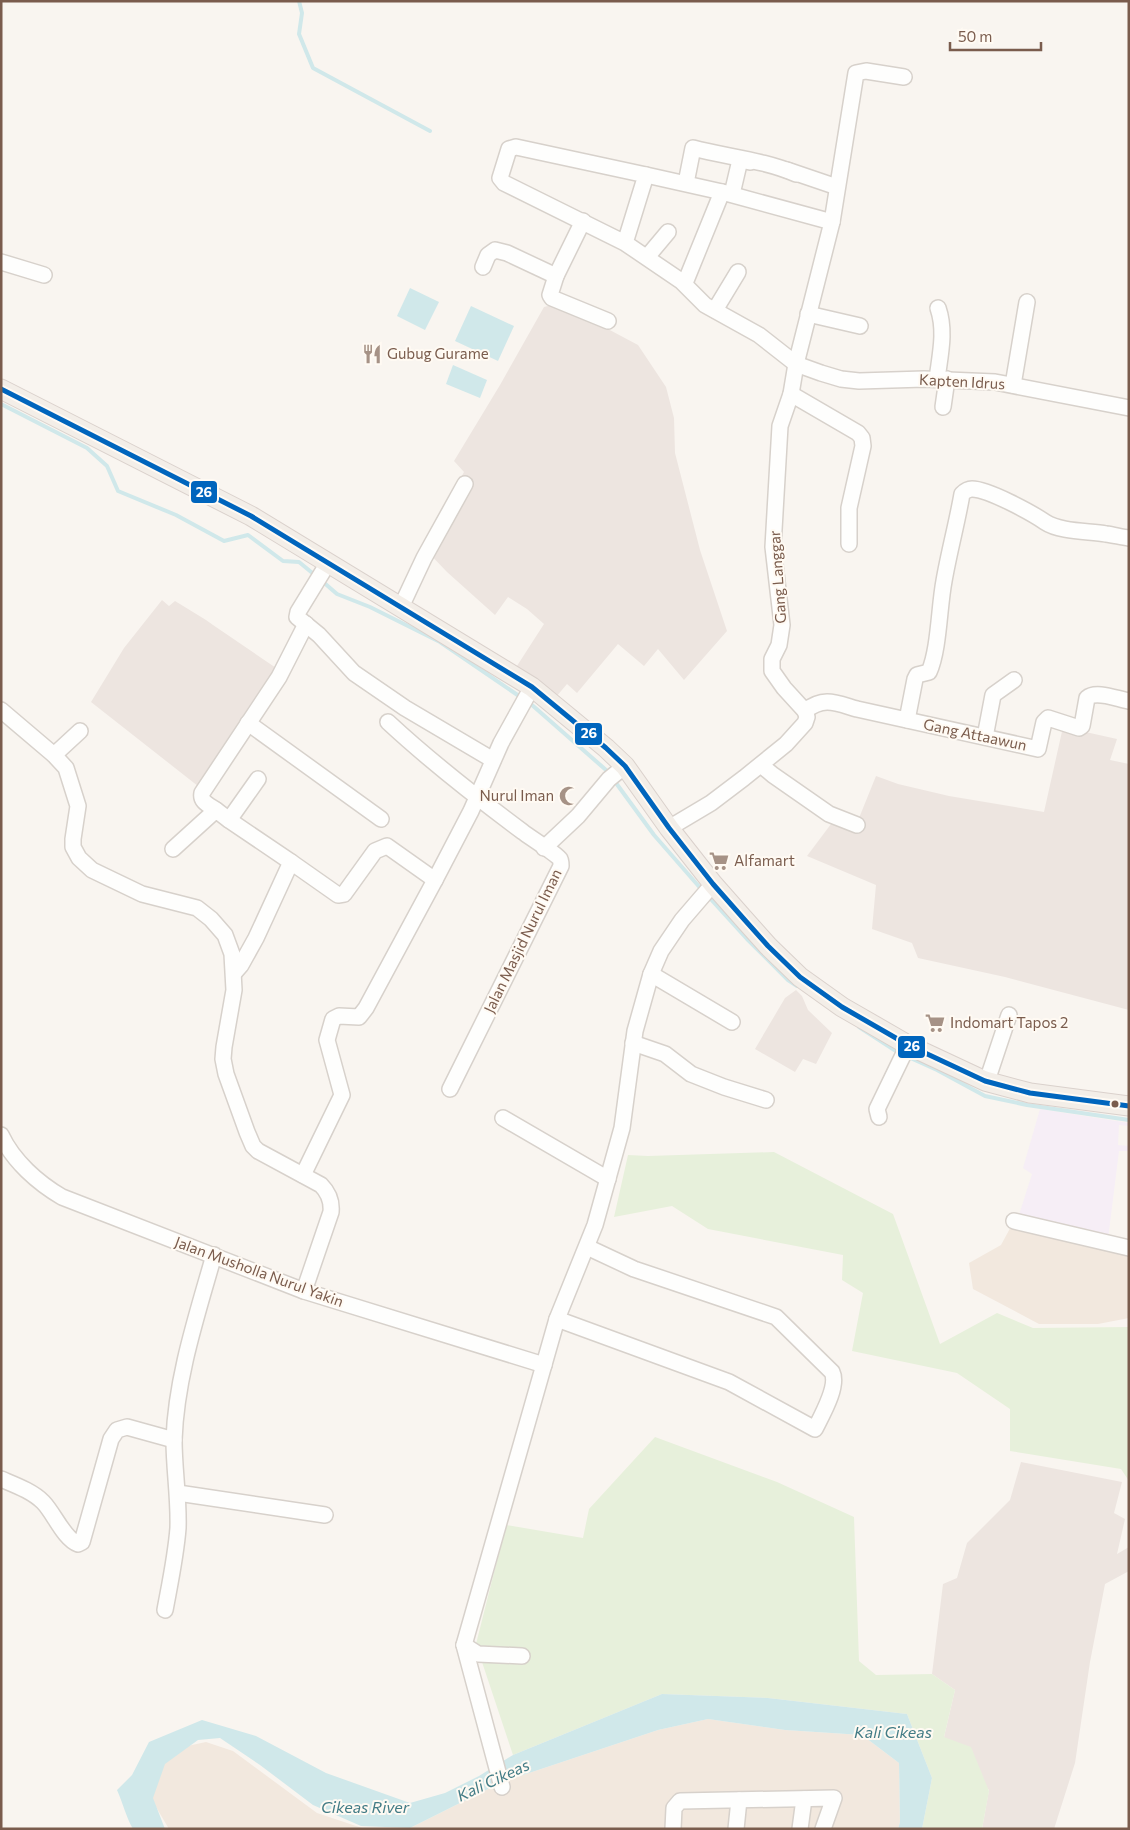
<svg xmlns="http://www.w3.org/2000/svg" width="1130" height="1830" font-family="Commissioner,sans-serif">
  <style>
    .residential { fill: #f2e8de }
    .industrial { fill: #ede5e0 }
    .education { fill: #f6eef6 }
    .green { fill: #e7f0db }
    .water { fill: #d0e8ea }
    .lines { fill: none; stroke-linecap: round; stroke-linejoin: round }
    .stream { stroke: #d0e8ea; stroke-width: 4 }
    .minor-casing { stroke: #d7d1cb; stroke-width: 18 }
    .major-casing { stroke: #dad1cc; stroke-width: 21 }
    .minor { stroke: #fefefd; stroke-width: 15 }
    .major { stroke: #f3eee8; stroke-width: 19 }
    .bus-1-casing { stroke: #fffaf3; stroke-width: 9 }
    .bus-1 { stroke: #0065bd; stroke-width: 5 }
    .bus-dot { fill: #7a5c4d; stroke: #fffaf3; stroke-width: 2 }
    .labels { text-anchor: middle; stroke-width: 4; stroke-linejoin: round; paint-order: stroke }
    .poi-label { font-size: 15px; fill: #7a5c4d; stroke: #fffaf3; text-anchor: start }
    .street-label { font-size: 15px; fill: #7a5c4d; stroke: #fffaf3 }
    .water-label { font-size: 16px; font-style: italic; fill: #437c86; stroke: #fffaf3 }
    .line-badge { stroke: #fffaf3; stroke-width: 2 }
    .badge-label { font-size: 14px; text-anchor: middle; font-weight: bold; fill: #fff }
  </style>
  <rect width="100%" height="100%" fill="#f9f5f0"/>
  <g class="residential">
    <path d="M1014,1221L1129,1248V1318L1098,1324H1039L973,1289L969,1263L1001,1245Z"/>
    <path d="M708,1719L785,1730L862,1735L899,1763L900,1822L898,1829H394L410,1828L502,1782L658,1730Z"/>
    <path d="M206,1742L233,1751L317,1813L365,1829H169L149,1795L156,1771L178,1748Z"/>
  </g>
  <g class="industrial">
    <path d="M559,303L638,345L666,387L674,418L675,453L700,550L727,631L684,680L658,649L644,666L618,644L577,693L567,684L556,697L515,669L544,624L527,609L508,597L495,615L447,572L424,548L464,472L454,461L500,385L544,307Z"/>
    <path d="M162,600L169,606L175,601L206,620L213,625L282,672L203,790L91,702L124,648Z"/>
    <path d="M1063,727L1117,739L1110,760L1129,764V1010L1005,977L918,958L912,943L872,929L876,885L807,856L840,812L859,818L876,776L898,784L949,796L1044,812Z"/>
    <path d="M796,990L802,996L808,1010L832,1033L816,1064L803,1059L795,1072L755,1049L785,998Z"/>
    <path d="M1021,1462L1122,1482L1114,1513L1125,1519L1117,1554L1129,1547V1571L1105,1584L1090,1662L1075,1763L1054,1829H982L989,1790L944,1737L955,1690L932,1674L943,1584L957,1578L967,1543L1010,1500Z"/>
  </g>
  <path class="education" d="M1040,1109L1129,1123V1126L1119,1125L1118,1145L1129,1146V1151H1119L1108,1239L1018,1218L1032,1174L1023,1168Z"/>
  <g class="green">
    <path d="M774,1152L893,1214L940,1344L997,1313L1033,1328L1129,1327V1481L1121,1469L1010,1451V1409L957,1373L852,1351L863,1293L842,1280L843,1255L708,1229L672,1206L614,1217L628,1155L648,1156Z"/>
    <path d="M655,1437L777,1482L854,1517L859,1661L876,1675L932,1674L955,1690L944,1737L971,1747L989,1791L982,1829H922L932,1778L907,1714L768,1698L662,1694L513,1755L476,1644L506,1525L583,1538L589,1509Z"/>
  </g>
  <g class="water">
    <path d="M410,288L439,302L425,330L397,316Z"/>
    <path d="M471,306L514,326L498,361L455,341Z"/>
    <path d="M453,365L487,380L480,398L446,384Z"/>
    <path d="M662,1694L768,1698L907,1714L932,1778L922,1829H898L900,1822L899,1763L862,1735L785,1730L708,1719L658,1730L502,1782L410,1828L361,1826L313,1805L260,1765L220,1738L198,1740L165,1764L153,1798L165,1829H133C126,1817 123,1803 117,1790L132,1775L149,1742L202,1720L256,1736L326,1773L410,1803L445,1793L479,1776L513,1755Z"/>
  </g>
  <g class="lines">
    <g class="stream">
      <path d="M299,1L302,13L299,34L313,68L430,131"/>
      <path d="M1,404L87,448L107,466L118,491L176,515L224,541L248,535L283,561L299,562L316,576"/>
      <path d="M322,581L337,594L370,607L440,642L519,696"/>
      <path d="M532,705L606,770"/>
      <path d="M616,783L654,835L702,890"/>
      <path d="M707,895L747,939L788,980L797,986"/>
      <path d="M859,1027L899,1053"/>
      <path d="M906,1056L937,1070L985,1096L1027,1105L1129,1120"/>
    </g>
    <defs>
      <g id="minor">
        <path d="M787,170L837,187"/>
        <path d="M646,175L722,192"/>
        <path d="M686,183L693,148C727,157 764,160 796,174"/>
        <path d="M732,194L740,160L750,162"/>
        <path d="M583,221L556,276L550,295L552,298L608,321"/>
        <path d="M625,243L646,175L516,147L509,149L500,178L504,183L625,243L681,281L705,305L759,335L796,364L821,373L841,379L859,381L924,379L995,382L1129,408"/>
        <path d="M647,257L668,232"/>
        <path d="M1,262L44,275"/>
        <path d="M483,267L488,255L495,250L507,253L556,276"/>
        <path d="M685,283L722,192L832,222"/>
        <path d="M715,310L738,272"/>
        <path d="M808,314L860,326"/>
        <path d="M937,379C940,355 946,331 938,308"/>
        <path d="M1013,385L1027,302"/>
        <path d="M791,394L858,433L862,438L863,446L849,508V544"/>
        <path d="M943,407L947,379"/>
        <path d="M328,563L298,612L297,617L319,635L354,673L405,708L493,760"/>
        <path d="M401,607L424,558L465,484"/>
        <path d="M1,710L54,755L66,768L78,806L73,839V847L79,858L92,870L142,894L197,908L211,919L225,935L232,954L234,990L224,1047L223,1059L226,1074L247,1132L253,1146L258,1151L321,1185C329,1193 332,1201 331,1212L304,1291"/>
        <path d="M805,711C824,696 836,703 857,709L1038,749L1044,722L1048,718L1079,728L1082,726L1087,698C1096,690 1117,699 1129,701"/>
        <path d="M907,720L915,679L917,675L929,672C939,650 939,607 944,581C949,552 957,523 962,494C965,491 968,489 972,489C988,489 1032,513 1045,522C1060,532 1089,531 1106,534C1114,535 1121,537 1129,538"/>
        <path d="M388,722C431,762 476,797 523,832C528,836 559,856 560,859C561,860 561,865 561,866L450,1089"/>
        <path d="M248,723L381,819"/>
        <path d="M985,737L993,695L1014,680"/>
        <path d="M54,755L80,731"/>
        <path d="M761,765L773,775L829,814L857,825"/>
        <path d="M216,810C209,805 200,802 202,793L279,677L306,624"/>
        <path d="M229,820L258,779"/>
        <path d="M669,828L711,803L744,778L786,744L805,723L807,717L805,711L784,688L772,671V659L779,645L782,625L773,547L780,426L791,394L796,364L832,222L856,73L866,71L904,77"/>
        <path d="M544,848L578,816L609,779L625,766"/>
        <path d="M173,849L216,810L229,820L291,862L256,938L241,965L234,973"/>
        <path d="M291,862L338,895L344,894L375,851L387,846L435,880"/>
        <path d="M651,974L732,1022"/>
        <path d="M633,1043L665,1054L691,1074L724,1087L766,1100"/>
        <path d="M987,1081L1009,1015"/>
        <path d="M879,1117L877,1109L908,1045"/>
        <path d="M503,1118L608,1179"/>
        <path d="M1,1135C13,1161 38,1183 62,1197L304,1291L544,1365"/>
        <path d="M303,1175L342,1095L327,1040L333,1019L339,1016L359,1017L366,1008L435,880L471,811L501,743L532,687"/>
        <path d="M1014,1221L1129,1248"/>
        <path d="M557,1319L729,1382L815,1429C822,1415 839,1386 832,1372L776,1317L634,1269L587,1247"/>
        <path d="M1,1479C15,1485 32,1491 43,1502C54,1513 64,1539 78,1544L82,1542L111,1439L117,1430L127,1427L174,1440"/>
        <path d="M178,1493L325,1515"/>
        <path d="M165,1610C170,1583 176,1555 178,1528C179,1498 174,1469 174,1440C176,1378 197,1315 214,1255"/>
        <path d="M464,1645L478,1654L522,1656"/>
        <path d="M502,1787L464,1645L557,1319L595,1225L622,1128L635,1031L651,974L661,951L682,920L713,884"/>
        <path d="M673,1829L674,1808L680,1801L834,1798L823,1829"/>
        <path d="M736,1829L739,1800"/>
        <path d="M800,1829L804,1799"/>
      </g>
      <path id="major" d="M1,389L251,516L532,687L606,748L625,766L669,828L713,884L743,918L768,946L800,977L842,1007L908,1045L985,1081L1030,1093L1129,1106"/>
    </defs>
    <use href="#minor" class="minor-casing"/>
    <use href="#major" class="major-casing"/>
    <use href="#minor" class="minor"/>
    <use href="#major" class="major"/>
    <defs>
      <path id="bus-1" d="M1,389L251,516L532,687L606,748L625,766L669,828L713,884L743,918L768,946L800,977L842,1007L908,1045L985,1081L1030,1093L1129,1106"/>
    </defs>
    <use href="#bus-1" class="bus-1-casing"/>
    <use href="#bus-1" class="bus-1"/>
  </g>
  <defs>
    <symbol id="restaurant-bare" viewBox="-9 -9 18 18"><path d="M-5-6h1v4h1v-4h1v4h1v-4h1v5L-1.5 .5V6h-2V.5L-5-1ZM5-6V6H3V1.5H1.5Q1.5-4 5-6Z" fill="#a69286" stroke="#fffaf3" stroke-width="2.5" paint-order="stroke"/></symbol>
    <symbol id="mosque-bare" viewBox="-9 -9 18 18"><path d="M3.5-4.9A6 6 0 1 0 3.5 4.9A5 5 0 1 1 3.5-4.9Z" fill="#a69286" stroke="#fffaf3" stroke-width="2.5" paint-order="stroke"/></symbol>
    <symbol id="supermarket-bare" viewBox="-9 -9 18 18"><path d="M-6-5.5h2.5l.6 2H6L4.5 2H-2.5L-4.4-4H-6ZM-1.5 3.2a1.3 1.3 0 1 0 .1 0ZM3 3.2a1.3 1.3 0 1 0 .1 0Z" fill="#a69286" stroke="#fffaf3" stroke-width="2.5" paint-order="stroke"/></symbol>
  </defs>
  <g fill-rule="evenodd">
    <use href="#restaurant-bare" x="358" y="340" width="28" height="28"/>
    <use href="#mosque-bare" x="555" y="782" width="28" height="28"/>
    <use href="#supermarket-bare" x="705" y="847" width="28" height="28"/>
    <use href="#supermarket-bare" x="921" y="1009" width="28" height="28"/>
  </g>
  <circle class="bus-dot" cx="1115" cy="1104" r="4.5"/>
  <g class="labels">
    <g class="poi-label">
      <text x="387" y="359">Gubug Gurame</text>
      <text x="554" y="801" text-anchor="end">Nurul Iman</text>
      <text x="734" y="866">Alfamart</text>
      <text x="950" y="1028">Indomart Tapos 2</text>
    </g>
    <g class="street-label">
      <text transform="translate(962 382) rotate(3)" y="5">Kapten Idrus</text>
      <text transform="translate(778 577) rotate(-94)" y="5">Gang Langgar</text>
      <text transform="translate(975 735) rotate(12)" y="5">Gang Attaawun</text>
      <text transform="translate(523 941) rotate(-64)" y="5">Jalan Masjid Nurul Iman</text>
      <text transform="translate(259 1272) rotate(20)" y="5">Jalan Musholla Nurul Yakin</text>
    </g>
    <g class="water-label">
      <text x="893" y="1738">Kali Cikeas</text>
      <text transform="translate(493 1780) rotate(-25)" y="6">Kali Cikeas</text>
      <text x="365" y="1813">Cikeas River</text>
    </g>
  </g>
  <g class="line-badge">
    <rect x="190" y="480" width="28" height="24" rx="5" fill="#0065bd"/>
    <rect x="574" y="722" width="29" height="24" rx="5" fill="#0065bd"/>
    <rect x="897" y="1035" width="29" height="24" rx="5" fill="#0065bd"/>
  </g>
  <g class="badge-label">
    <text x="204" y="497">26</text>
    <text x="589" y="738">26</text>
    <text x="912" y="1051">26</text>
  </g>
  <rect width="1130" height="1830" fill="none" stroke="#7a5c4d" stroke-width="5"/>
  <path d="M950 42v8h91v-8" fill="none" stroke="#7a5c4d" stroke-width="2.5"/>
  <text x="958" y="42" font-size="15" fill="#7a5c4d" stroke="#fffaf3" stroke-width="4" paint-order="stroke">50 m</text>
</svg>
